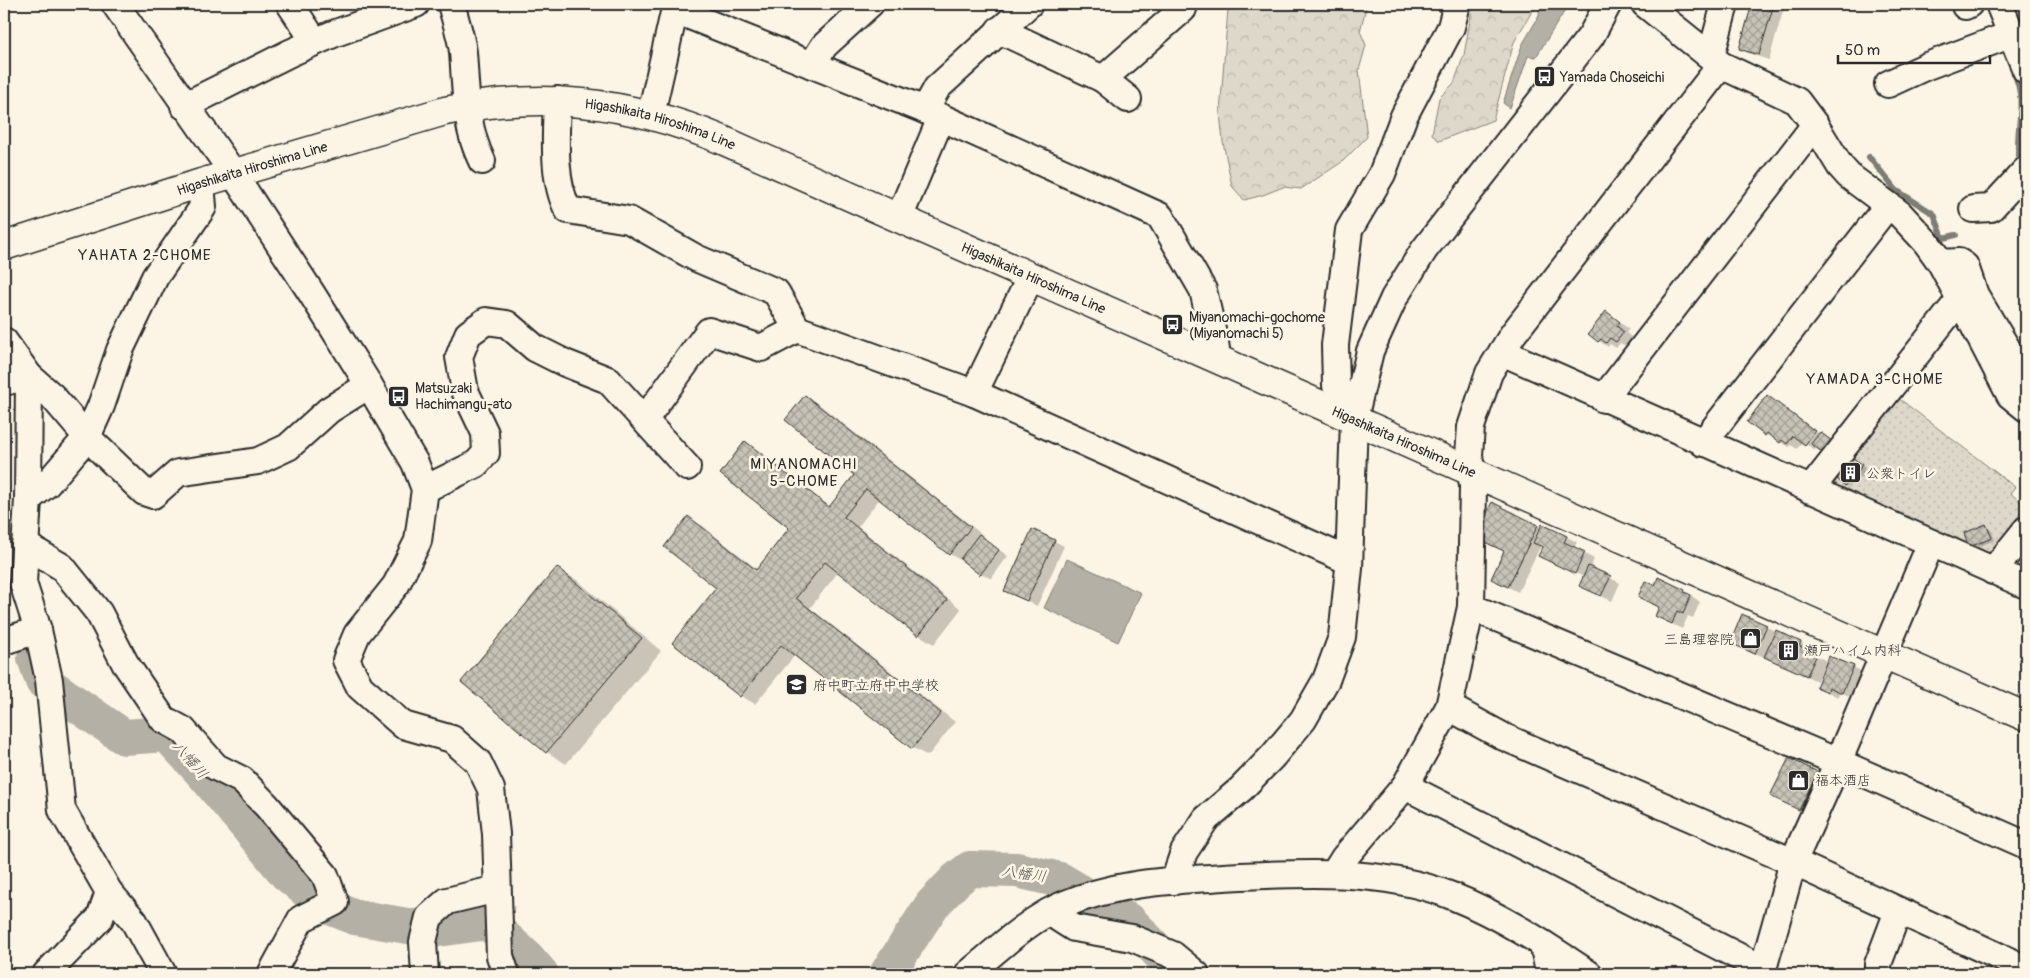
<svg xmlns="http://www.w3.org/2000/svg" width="2030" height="978" font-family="Pangolin,'Klee One',sans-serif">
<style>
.forest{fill:url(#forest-crowns);stroke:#84827a}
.park{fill:url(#park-dots);stroke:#84827a}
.water{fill:#b4b0a5;stroke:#7d7b74}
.shadow{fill:#0003}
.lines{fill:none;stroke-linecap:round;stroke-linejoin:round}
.stream{stroke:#7d7b74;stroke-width:6}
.river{stroke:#b4b0a5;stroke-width:36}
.building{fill:url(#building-cross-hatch);stroke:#2b2b2b}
.minor-casing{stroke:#2b2b2b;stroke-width:30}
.major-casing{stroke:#2b2b2b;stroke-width:31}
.minor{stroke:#fcf5e5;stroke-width:26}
.major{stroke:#fcf5e5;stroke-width:28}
.labels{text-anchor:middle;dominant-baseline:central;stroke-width:5;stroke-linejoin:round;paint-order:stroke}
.poi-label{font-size:14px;fill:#2b2b2b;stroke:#fcf5e5;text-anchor:start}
.street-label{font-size:14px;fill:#2b2b2b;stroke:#fcf5e5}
.neighbourhood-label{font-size:15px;letter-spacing:1px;fill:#2b2b2b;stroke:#fcf5e5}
.water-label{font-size:15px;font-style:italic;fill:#545350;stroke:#fcf5e5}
</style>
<defs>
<pattern id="forest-crowns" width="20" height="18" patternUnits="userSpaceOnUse" patternTransform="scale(1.25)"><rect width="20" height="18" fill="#ded8ca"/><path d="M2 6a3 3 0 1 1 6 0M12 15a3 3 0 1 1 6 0" fill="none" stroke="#bfbaae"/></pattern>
<pattern id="park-dots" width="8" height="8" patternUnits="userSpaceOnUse" patternTransform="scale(1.25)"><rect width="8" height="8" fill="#ded8ca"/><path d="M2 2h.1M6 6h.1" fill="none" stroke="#bfbaae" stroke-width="1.8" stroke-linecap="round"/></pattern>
<pattern id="building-cross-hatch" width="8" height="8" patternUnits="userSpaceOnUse" patternTransform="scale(1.25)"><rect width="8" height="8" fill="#c8c3b7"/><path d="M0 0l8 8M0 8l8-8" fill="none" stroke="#a39f95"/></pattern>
</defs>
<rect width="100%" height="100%" fill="#fcf5e5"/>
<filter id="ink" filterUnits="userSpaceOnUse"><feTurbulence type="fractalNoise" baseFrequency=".02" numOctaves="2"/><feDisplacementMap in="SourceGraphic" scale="10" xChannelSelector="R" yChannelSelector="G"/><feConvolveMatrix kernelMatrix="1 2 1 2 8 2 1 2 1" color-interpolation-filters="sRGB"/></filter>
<g filter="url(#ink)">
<g class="forest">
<path d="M1232 4H1367L1360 31 1366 45 1359 70 1367 137 1342 162 1301 189 1283 187 1263 195 1244 200 1232 186 1223 142 1220 113 1228 9Z"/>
<path d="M1473 4H1532L1531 13 1514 42 1493 120 1439 141 1432 134 1439 98 1454 83 1464 55Z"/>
</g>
<path class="park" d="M1897 397 2015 487 2010 493 2026 506 1991 553 1984 555 1838 491 1834 476Z"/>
<g class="water">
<path d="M1540 4H1569L1536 57 1528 56 1510 108 1503 103 1522 45 1539 16Z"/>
<path d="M1067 559 1141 593 1118 642 1044 608Z"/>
</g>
<g class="shadow">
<path d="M1753 4H1785L1769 60 1750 54 1740 49Z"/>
<path d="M1606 313 1629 329 1626 333 1633 338 1626 346 1620 343 1616 348 1610 344 1608 347 1599 341Z"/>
<path d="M1767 396 1820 434 1841 447H1817L1815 450 1802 442 1797 449 1791 445 1790 447 1766 435 1749 422Z"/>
<path d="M806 397 820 405 985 537 984 539 1008 556 991 579 950 554 880 498 858 527 961 609 934 644 919 635 839 571 810 608 955 722 928 756 913 748 795 655 755 704 741 696 717 588 688 518 703 526 758 570 790 528 746 443 760 452 830 507 856 475Z"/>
<path d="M1857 462 1865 468 1861 478 1858 476 1850 487 1838 479Z"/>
<path d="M1493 503 1542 528 1543 525 1577 542 1574 548 1594 559 1590 568 1620 583 1612 601 1590 591 1584 577 1550 561 1544 547 1541 545 1518 592 1502 584 1506 551Z"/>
<path d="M1986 526 1990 528 1995 540 1975 548 1970 546Z"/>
<path d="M1054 541 1064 546 1037 606 1006 591Z"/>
<path d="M557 569 577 580 661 651 566 764 547 752 462 682Z"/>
<path d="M1659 579 1685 591 1700 602 1693 618 1688 616 1682 629 1656 616 1660 607 1655 586Z"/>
<path d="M1743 616 1801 643 1810 648 1809 651 1828 662 1853 667 1863 672 1852 697 1839 692 1838 697 1818 687 1826 667 1824 666 1817 681 1731 642Z"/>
<path d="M1790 760 1832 782 1815 818 1772 796Z"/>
</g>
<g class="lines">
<g class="stream">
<path d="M2014 73C2026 99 2018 120 2018 147 2018 153 2020 160 2022 166"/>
<path d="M1869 157 1896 190 1934 214 1943 238 1956 235"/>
</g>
<g class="river">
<path d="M35 658 43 681 124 737 167 734 203 773 287 874 323 904 355 917 431 930 488 922 528 959 541 974"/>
<path d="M887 974 932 905 956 880 970 869 1017 870 1060 880 1130 922 1167 961"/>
</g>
</g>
<g class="building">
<path d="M1752 4H1774L1759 55 1739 49Z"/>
<path d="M1606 311 1620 322 1617 326 1624 332 1616 342 1610 338 1606 343 1601 339 1598 342 1588 334Z"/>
<path d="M805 395 971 527 949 555 866 489 844 517 947 600 918 636 825 562 796 598 941 713 912 749 781 645 740 697 672 643 716 588 664 547 688 516 756 570 789 528 720 474 745 441 829 507 854 475 785 420Z"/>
<path d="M1767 395 1815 431 1805 445 1793 436 1787 444 1782 440 1780 443 1767 433 1765 436 1747 422Z"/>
<path d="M1820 432 1832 441 1823 453 1811 444Z"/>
<path d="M1853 458 1862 464 1856 476 1853 475 1845 486 1837 479Z"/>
<path d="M1492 502 1538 525 1508 587 1491 579 1504 551 1480 540V527Z"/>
<path d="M1542 524 1567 536 1564 542 1585 552 1575 574 1538 556 1543 547 1533 543Z"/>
<path d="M1986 524 1992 538 1969 547 1964 533Z"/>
<path d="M1032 529 1055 540 1027 601 1004 591Z"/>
<path d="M979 534 999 550 980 575 960 559Z"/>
<path d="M1588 566 1611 576 1601 596 1579 586Z"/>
<path d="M557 567 642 638 546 753 461 682Z"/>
<path d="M1658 577 1685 590 1684 592 1691 595 1683 614 1677 611 1672 624 1655 616 1659 607 1638 597 1645 581 1655 585Z"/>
<path d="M1742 614 1767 625 1755 654 1730 643Z"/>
<path d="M1776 630 1801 642 1799 646 1817 654 1807 676 1764 657Z"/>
<path d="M1829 656 1854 666 1842 693 1829 687 1828 692 1816 687Z"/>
<path d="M1789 758 1818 772 1799 810 1770 796Z"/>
</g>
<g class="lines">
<defs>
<g id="minor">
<path d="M115 4 233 173 312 294 369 385 415 463 425 489 418 541 396 585 357 634 346 660 360 687 403 725 452 739 478 762 491 789 496 834 500 956 506 974"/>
<path d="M290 4 315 42"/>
<path d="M451 4C455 19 461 36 463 52 466 90 465 127 482 161"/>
<path d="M1645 4 1721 65 1797 101 1815 125 1840 166 1849 176 1900 214 1926 242 1941 263 1960 299 2010 395 2026 408"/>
<path d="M1999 4 2026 70"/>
<path d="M1965 6 1969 4"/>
<path d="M675 10 925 110 1160 216 1203 290 1215 342 1217 357"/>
<path d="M999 30 1103 79 1128 99"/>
<path d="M1711 56 1725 4"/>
<path d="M812 65 824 46 870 4"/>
<path d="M1103 79 1183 9 1184 4"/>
<path d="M1888 84 1927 66 2012 34"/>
<path d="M557 100C556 134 552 180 568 210L629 220 696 258 776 292 797 329 974 393 1349 561"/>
<path d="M184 106 290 53 333 34 416 4"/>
<path d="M925 110 937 88 1029 4"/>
<path d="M651 114 676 4"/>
<path d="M1973 209 1991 208 2026 170"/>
<path d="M899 218 941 118"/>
<path d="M1941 263 1959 262 1965 266 1975 295 2026 380"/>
<path d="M4 341 29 376 28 499 23 583 38 630 49 680 62 810 109 892 100 918 46 974"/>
<path d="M1502 352 2026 585"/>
<path d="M4 382 29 376 52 396 87 437 144 492 153 495 178 473 258 461 288 447 329 410 369 385"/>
<path d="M974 393 1031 276"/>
<path d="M1603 399 1815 125"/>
<path d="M645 419 709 331 761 348 797 329"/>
<path d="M1354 419 1336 386 1335 345 1349 230 1382 174 1404 116 1451 27 1457 4"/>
<path d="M1703 443 1888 205"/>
<path d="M425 489 476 464 486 453 485 433 465 391 459 357 468 334 486 321 507 324 535 348 565 363 608 380 687 467"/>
<path d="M1810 490 1960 299"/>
<path d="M28 499 47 484 87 437 101 406 120 350 155 277 203 207 201 183"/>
<path d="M25 545 62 567 99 613 125 663 163 719 183 730 216 767 242 780 267 806 325 875 335 902 301 919 271 974"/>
<path d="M1993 571 2026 530"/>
<path d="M1471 607 1838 762 2026 845"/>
<path d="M4 641 38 630"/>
<path d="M1449 707 1504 737 1793 862 2024 968 2026 974"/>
<path d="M1405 786 1763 969"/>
<path d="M1334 874 1344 858 1405 786 1449 707 1471 607 1473 486 1469 455 1471 427 1489 373 1513 334 1721 65"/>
<path d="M1174 881 1184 852 1206 819 1241 789 1273 756 1303 720 1326 680 1342 637 1349 568 1354 419 1370 351 1394 298 1424 250 1591 36 1608 4"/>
<path d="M109 892 134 921 163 974"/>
<path d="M1049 912 1074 928 1132 938 1173 955 1196 974"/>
<path d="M1543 944 1549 971 1551 974"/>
<path d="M425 974 423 942 429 917 447 901 497 889"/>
<path d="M968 974C998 949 1029 919 1065 904 1118 882 1169 881 1224 877 1298 873 1382 868 1452 896 1500 915 1546 945 1589 974"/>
<path d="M1763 974V969L1793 862 1838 762 1931 543"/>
<path d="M1878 974V964L1898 911"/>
</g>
<g id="major">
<path id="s1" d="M4 246 201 183 445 111C543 91 628 101 720 139L2026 717"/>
</g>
</defs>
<use href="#minor" class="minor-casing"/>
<use href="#major" class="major-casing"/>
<use href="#minor" class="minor"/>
<use href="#major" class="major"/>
</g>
</g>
<defs>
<symbol id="bus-square" viewBox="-11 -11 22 22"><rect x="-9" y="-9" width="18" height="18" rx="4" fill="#2b2b2b" stroke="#fcf5e5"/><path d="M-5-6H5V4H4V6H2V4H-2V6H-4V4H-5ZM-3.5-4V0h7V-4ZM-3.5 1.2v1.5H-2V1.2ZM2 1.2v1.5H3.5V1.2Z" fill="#fff"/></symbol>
<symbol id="building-square" viewBox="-11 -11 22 22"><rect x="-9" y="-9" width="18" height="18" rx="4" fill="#2b2b2b" stroke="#fcf5e5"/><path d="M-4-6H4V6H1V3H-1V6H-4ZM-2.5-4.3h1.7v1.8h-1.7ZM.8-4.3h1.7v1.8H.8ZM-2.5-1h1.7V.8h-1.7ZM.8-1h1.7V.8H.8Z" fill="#fff"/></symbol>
<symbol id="shop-square" viewBox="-11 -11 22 22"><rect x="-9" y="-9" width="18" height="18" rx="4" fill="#2b2b2b" stroke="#fcf5e5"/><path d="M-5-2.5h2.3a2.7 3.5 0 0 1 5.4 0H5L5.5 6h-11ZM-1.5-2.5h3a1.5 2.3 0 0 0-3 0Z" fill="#fff"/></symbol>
<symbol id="school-square" viewBox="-11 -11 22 22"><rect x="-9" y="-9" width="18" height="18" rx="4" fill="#2b2b2b" stroke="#fcf5e5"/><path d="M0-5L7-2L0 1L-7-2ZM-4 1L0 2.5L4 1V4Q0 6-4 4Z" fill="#fff"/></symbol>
</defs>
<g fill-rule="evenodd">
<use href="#bus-square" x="1532" y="64" width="25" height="25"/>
<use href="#bus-square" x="1160" y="312" width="25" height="25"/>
<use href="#bus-square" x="386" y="384" width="25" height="25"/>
<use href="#building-square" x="1838" y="460" width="25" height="25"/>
<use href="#shop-square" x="1738" y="626" width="25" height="25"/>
<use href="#building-square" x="1776" y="638" width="25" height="25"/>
<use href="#school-square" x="784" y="672" width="25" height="25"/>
<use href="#shop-square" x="1786" y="768" width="25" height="25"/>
</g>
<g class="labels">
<g class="poi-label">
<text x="1560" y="77">Yamada Choseichi</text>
<text x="1189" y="317">Miyanomachi-gochome<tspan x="1189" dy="16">(Miyanomachi 5)</tspan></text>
<text x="415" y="388">Matsuzaki<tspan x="415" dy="16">Hachimangu-ato</tspan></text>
<text x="1866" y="473">公衆トイレ</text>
<text x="1734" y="639" text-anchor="end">三島理容院</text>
<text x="1804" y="650">瀬戸ハイム内科</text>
<text x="813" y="685">府中町立府中中学校</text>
<text x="1815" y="780">福本酒店</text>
</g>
<g class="street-label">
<text stroke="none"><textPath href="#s1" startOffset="680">Higashikaita Hiroshima Line</textPath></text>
<text stroke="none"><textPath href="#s1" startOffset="260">Higashikaita Hiroshima Line</textPath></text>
<text stroke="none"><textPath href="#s1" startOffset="1085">Higashikaita Hiroshima Line</textPath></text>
<text stroke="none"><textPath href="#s1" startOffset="1490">Higashikaita Hiroshima Line</textPath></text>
</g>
<g class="neighbourhood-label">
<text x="145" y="255">YAHATA 2-CHOME</text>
<text x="1875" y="379">YAMADA 3-CHOME</text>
<text x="804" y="464">MIYANOMACHI<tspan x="804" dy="17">5-CHOME</tspan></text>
</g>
<g class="water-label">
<text transform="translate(190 760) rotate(49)">八幡川</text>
<text transform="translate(1024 874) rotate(8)">八幡川</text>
</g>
</g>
<rect width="2030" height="978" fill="none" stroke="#fcf5e5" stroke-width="20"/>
<rect x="10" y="10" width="2010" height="958" fill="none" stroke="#2b2b2b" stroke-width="2" filter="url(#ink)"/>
<path d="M1838 55v8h152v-8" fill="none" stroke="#2b2b2b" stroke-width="2.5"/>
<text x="1845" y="55" font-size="15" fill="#2b2b2b" stroke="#fcf5e5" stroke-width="4" paint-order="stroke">50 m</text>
</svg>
